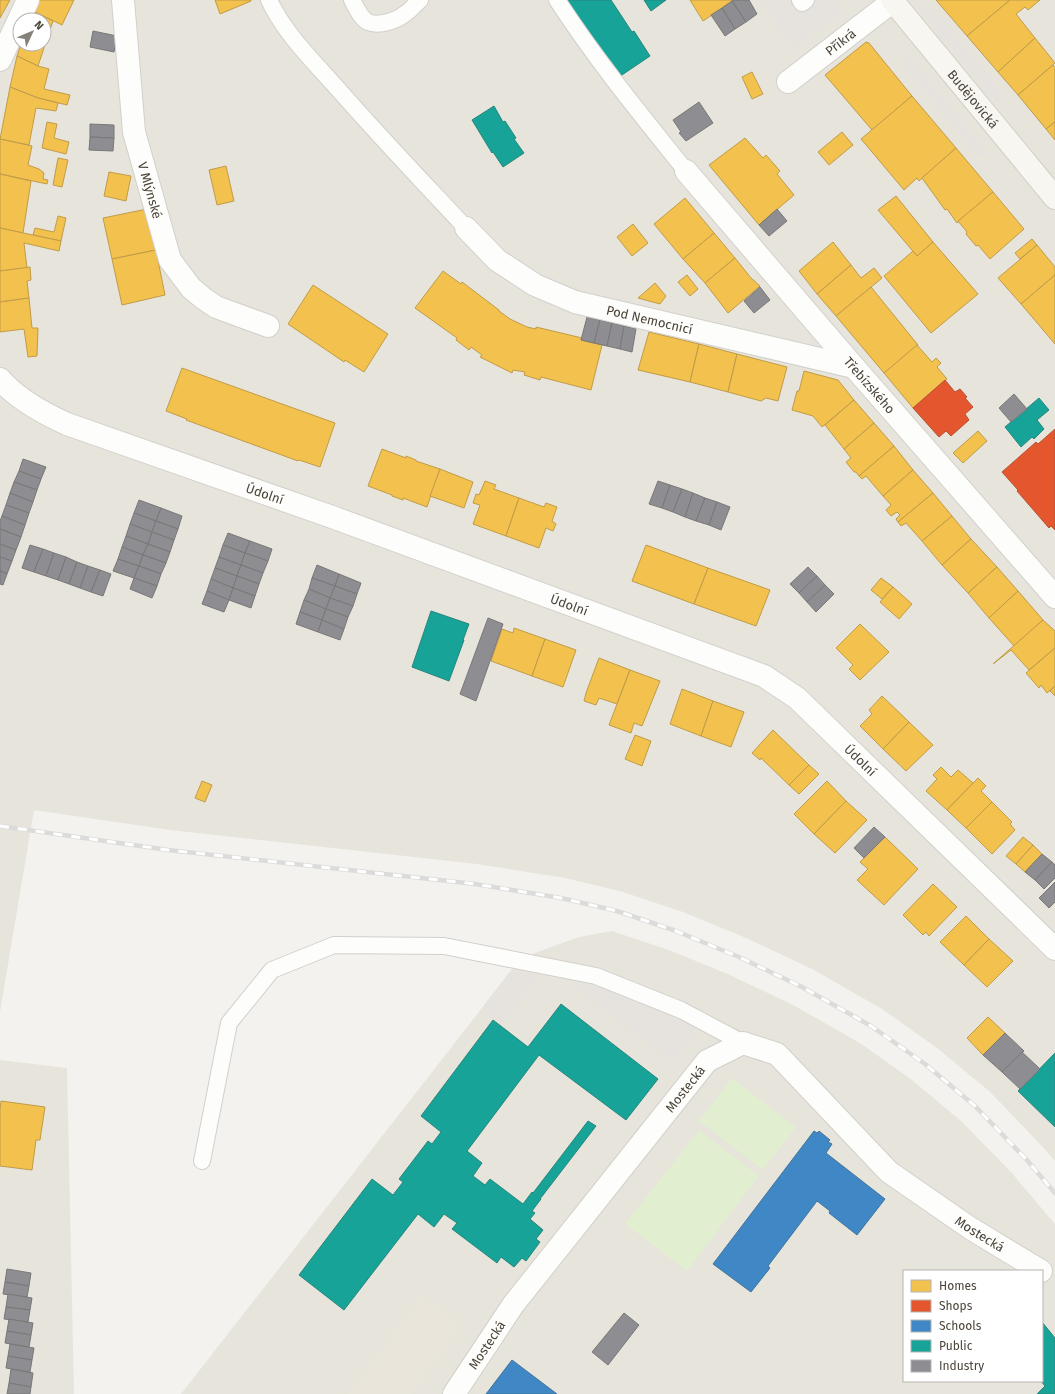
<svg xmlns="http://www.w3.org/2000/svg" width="1055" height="1394" font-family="'Fira Sans',sans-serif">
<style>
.residential{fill:#e7e4dc;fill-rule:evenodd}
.education{fill:#eae5da}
.green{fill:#e1eecf}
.parking{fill:#e6e3df}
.homes{fill:#f2c14e;stroke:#c09c48}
.shops{fill:#e4572e;stroke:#b65131}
.schools{fill:#3f88c5;stroke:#43749b}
.public{fill:#17a398;stroke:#27867c}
.industry{fill:#8d8d92;stroke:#797777}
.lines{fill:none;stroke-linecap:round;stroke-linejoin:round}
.service-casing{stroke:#d2d0cb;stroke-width:18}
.minor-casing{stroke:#d2d0cb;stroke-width:24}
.secondary-casing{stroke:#d3cfc5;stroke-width:24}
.service{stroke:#fdfdfc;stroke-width:16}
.minor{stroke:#fdfdfc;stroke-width:22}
.secondary{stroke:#f7f6f1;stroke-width:22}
.rail-casing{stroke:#dbdbda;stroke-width:4.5}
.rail{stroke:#fff;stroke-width:3;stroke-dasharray:9;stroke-linecap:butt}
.labels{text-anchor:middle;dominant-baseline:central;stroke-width:4;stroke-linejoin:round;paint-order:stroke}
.street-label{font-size:13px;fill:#4b4439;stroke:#fff}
</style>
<rect width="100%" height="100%" fill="#f4f2ee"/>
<g class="residential">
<path d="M0 0H1055V1161L1041 1145 989 1091 937 1048 882 1009 812 969 746 938 683 912 623 892 565 878 477 864 170 830 34 810 0 1012ZM20 20H44V44H20Z"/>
<path d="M612 931 669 950 730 975 793 1005 860 1043 912 1080 961 1121 1011 1172 1055 1224V1394H181L521 958 579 937ZM904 1271H1042V1381H904Z"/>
<path d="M0 1060 67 1068 74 1394H0Z"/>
</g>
<path class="education" d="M422 1296 462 1325 411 1394H349Z"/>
<g class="green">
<path d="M732 1078 796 1127 763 1170 699 1121Z"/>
<path d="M699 1130 759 1176 687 1271 625 1224Z"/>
</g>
<g class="parking">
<path d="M759 0H837L843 12 792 48Z"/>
<path d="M931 7 1001 91 998 104 919 8Z"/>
<path d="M904 52 990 156H979L902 63Z"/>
<path d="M511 970 540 975 501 1026 482 1008Z"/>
<path d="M580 982 596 983 689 1022 695 1034 674 1062 574 987Z"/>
</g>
<g class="homes">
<path d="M0 0H10L0 18Z"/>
<path d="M38 0H74L62 25 33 11Z"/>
<path d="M215 0H251V1L220 14Z"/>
<path d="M690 0H734L703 21Z"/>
<path d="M936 0H1010L967 36Z"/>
<path d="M1010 0H1040L1028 10 1025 7 1016 14 1035 38 998 72 967 36Z"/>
<path d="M33 11 53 21 38 66 17 56 21 44H44V20H29Z"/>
<path d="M1035 38 1055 63 1018 95 998 72Z"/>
<path d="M866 42 869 43 912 96 872 130 825 75Z"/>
<path d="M17 56 38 66 49 69 44 89 70 95 67 105 38 98 10 87Z"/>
<path d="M1053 65 1055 67V122L1046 129 1018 95Z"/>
<path d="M752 72 763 94 752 99 742 77Z"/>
<path d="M10 87 38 98 58 103 56 111 36 108 29 145 0 139Z"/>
<path d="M912 96 956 148 919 181 917 178 904 190 861 139Z"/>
<path d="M47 122 57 124 54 138 69 142 66 154 42 148Z"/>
<path d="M1055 122V140L1046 129Z"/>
<path d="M842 132 853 145 829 165 818 152Z"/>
<path d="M745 138 763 158 766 155 780 171 777 174 794 195 759 225 709 165Z"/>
<path d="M0 139 32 146 28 165 39 169 44 173 43 179 48 180 47 184 0 174Z"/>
<path d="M956 148 993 192 957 223 947 209 945 210 922 178Z"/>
<path d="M58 158 68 160 62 187 53 185Z"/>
<path d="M226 166 234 201 217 205 209 170Z"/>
<path d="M109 172 131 176 126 201 104 196Z"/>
<path d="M0 174 31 181 23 233 0 228Z"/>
<path d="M993 192 1024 229 990 259 978 245 976 246 966 234 967 232 958 221Z"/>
<path d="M896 196 933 242 917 256 878 210Z"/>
<path d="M685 198 714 233 683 259 654 224Z"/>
<path d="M147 209 156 250 112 259 103 218Z"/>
<path d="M58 216 66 218 61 241 33 235 35 228 54 232Z"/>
<path d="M633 224 648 243 632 256 617 237Z"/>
<path d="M0 228 61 241 59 251 24 243 27 268 0 271Z"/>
<path d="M714 233 735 258 705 283 683 259Z"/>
<path d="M1032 239 1037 245 1020 259 1015 253Z"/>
<path d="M833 242 851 265 817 294 799 271Z"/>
<path d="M933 242 978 294 931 333 884 276 913 251 917 256Z"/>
<path d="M1037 245 1055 267V275L1021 304 998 278Z"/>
<path d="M156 250 165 295 122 305 112 259Z"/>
<path d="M735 258 751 278 760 286 728 313 705 283Z"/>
<path d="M851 265 861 278 874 268 882 278 836 316 817 294Z"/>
<path d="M30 267 31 280 27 281 29 298 0 302V271Z"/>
<path d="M443 271 461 284 462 282 499 310V311L510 319 527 327 536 329V327L582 338 581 340 602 345 591 390 541 377 540 380 524 375 525 372 513 370 512 373 480 357 482 355 471 347 469 350 456 340 457 338 415 308Z"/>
<path d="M687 275 698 289 690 296 678 282Z"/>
<path d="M1055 275V344L1021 304Z"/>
<path d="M655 283 666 296 660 304 638 298Z"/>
<path d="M313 285 388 334 364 372 345 360 344 362 288 324Z"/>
<path d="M871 287 918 345 884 373 836 316Z"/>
<path d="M29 298 32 328H38L37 356 28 357 24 329 0 332V302Z"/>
<path d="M649 332 699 344 690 382 638 370Z"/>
<path d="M699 344 737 354 728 392 690 382Z"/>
<path d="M917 345 932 362 936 358 941 363 937 367 947 379 913 408 884 373Z"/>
<path d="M737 354 787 367 778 401 766 398 761 401 728 392Z"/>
<path d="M182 368 335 423 320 467 299 460 298 461 186 420 187 419 166 411Z"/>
<path d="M804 371 838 380 854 400 822 427 813 416 792 410 797 391H799Z"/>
<path d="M854 400 874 423 844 449 825 425Z"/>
<path d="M874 423 894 446 859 476 856 472H854L846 462 851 458 844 449Z"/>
<path d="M978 431 987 441 963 463 953 453Z"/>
<path d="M894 446 913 470 883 496 866 476 862 479 859 476Z"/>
<path d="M382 449 406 458V456L416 460V461L440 469 427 507 403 498V500L392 496V495L368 486Z"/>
<path d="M440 469 473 482 464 508 430 496Z"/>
<path d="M913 470 933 493 898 522 896 519 900 515 897 512 891 516 886 510 891 505 883 496Z"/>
<path d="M485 481 496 485 494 489 519 498 506 536 473 524 480 505 473 503 476 494 479 495Z"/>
<path d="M933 493 952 516 922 541 906 523 901 526 898 522Z"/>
<path d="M519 498 544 507 546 503 557 507 552 521 556 524 553 531 546 528 539 548 506 536Z"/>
<path d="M952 516 971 539 942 565 922 541Z"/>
<path d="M971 539 997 567 968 593 942 565Z"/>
<path d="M646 545 708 568 694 604 632 581Z"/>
<path d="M997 567 1018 591 989 618 968 593Z"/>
<path d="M708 568 770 590 756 626 694 604Z"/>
<path d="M881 578 893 587 882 599 871 590Z"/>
<path d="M893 587 912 604 899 619 880 602Z"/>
<path d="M1018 591 1043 620 1014 646 989 618Z"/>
<path d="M1043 620 1055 631V648L1029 670 1011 650 993 664Z"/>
<path d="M860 624 889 652 860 680 849 669 853 665 836 648Z"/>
<path d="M514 628 545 639 532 676 491 661 502 629 513 633Z"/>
<path d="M545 639 576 650 563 687 532 676Z"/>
<path d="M1055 648V686L1047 693 1041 685 1039 688 1026 673Z"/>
<path d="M599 658 630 670 617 704 599 698 596 705 584 701 586 693Z"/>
<path d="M630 670 660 681 642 726 634 723 631 733 609 725Z"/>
<path d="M1055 686V696L1050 691Z"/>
<path d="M682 689 713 701 701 736 670 724Z"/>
<path d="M882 696 909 722 883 749 860 726 872 714 869 710Z"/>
<path d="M713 701 744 712 731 747 701 736Z"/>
<path d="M909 722 933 745 906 771 883 749Z"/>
<path d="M773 730 809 765 789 785 761 758 760 760 752 753Z"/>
<path d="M635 735 651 741 642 766 625 759Z"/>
<path d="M809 765 819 774 799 794 789 785Z"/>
<path d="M941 767 951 777 958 770 973 783 947 810 926 791 937 779 933 775Z"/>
<path d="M978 778 986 786 981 791 992 802 966 828 947 810Z"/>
<path d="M202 781 212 785 205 802 195 798Z"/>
<path d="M827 781 846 801 814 834 794 814Z"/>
<path d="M846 801 867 820 835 853 814 834Z"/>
<path d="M992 802 1012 822 1010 824 1015 830 992 854 966 828Z"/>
<path d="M885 837 918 869 884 905 857 880 868 869 860 862Z"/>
<path d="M1023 837 1033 845 1016 864 1006 856Z"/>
<path d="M1033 845 1042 854 1025 872 1016 864Z"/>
<path d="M933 884 957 907 929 936 926 932 923 935 903 915Z"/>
<path d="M966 916 989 939 964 965 940 942Z"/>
<path d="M989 939 1013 961 987 987 964 965Z"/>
<path d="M988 1017 1005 1033 983 1055 967 1038Z"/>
<path d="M1 1101 45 1107 40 1140H36L32 1170 0 1166V1110Z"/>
</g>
<g class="shops">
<path d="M945 380 955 392 960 389 967 397 965 398 973 407 965 414 969 420 951 436 946 431 939 437 913 408Z"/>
<path d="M1055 429V530L1051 526 1049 528 1017 491 1018 490 1002 472 1036 442 1038 444Z"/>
</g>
<g class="schools">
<path d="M814 1131 817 1133 819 1131 830 1140 828 1142 832 1144 826 1153 885 1199 857 1235 829 1213 830 1211 817 1201 768 1266 770 1268 751 1292 713 1264Z"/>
<path d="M512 1360 557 1394H486Z"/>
</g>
<g class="public">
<path d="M567 0H611L632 32 634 31 650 56 616 79Z"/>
<path d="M644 0H666L651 11Z"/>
<path d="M494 106 503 122 505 121 516 138 514 139 524 153 503 167 493 152 492 153 472 120Z"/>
<path d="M1039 398 1049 410 1037 420 1044 429 1034 439 1032 437 1021 447 1005 427Z"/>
<path d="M431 611 469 624 463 640H464L449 681 412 667Z"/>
<path d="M561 1004 658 1079 626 1120 539 1055 467 1151 482 1163 473 1176 485 1185 490 1179 523 1204 532 1192 533 1193 588 1121 596 1126 540 1199H541L532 1211 535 1213 530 1219 543 1230 536 1239 540 1242 526 1261 522 1258 514 1267 501 1257 497 1263 452 1229 457 1223 444 1214 434 1227 418 1214 344 1310 299 1275 372 1179 393 1195 403 1182 399 1179 428 1141 432 1144 441 1132 421 1116 493 1020 528 1047Z"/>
<path d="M1055 1053V1127L1018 1091Z"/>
<path d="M1042 1322 1055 1338V1394H1037L1045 1386 1041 1381H1042Z"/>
</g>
<g class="industry">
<path d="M734 0H749L757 14 746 22 732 1Z"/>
<path d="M732 1 746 22 735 29 722 8Z"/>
<path d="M722 8 735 29 725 36 711 15Z"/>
<path d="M93 31 117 36 114 52 90 47Z"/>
<path d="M699 102 713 123 686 141 679 133 681 132 673 120Z"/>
<path d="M90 124 114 125V138L90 137Z"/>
<path d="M90 137 114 138 113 151 89 150Z"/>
<path d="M777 209 787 221 769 236 759 225Z"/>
<path d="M760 287 770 300 754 313 744 301Z"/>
<path d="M587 317 600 320 594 343 581 340Z"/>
<path d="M600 320 612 323 607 346 594 343Z"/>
<path d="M612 323 624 326 620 349 607 346Z"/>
<path d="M624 326 636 329 632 352 620 349Z"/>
<path d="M1014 394 1027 409 1011 422 999 408Z"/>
<path d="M23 459 46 467 41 479 19 471Z"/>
<path d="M19 471 41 479 37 490 14 482Z"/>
<path d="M658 481 670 485 662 508 649 504Z"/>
<path d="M14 482 37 490 33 502 10 493Z"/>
<path d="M670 485 682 489 673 512 662 508Z"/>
<path d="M682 489 693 493 685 517 673 512Z"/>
<path d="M10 493 33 502 29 513 6 505Z"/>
<path d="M693 493 705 498 696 521 685 517Z"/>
<path d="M705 498 717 502 709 525 696 521Z"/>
<path d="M139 500 161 508 156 521 134 513Z"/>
<path d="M717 502 730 507 721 530 709 525Z"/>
<path d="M6 505 29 513 25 525 2 516Z"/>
<path d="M161 508 182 516 178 529 156 521Z"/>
<path d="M134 513 156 521 152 532 130 524Z"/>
<path d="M2 516 25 525 21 537 0 529V521Z"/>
<path d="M156 521 178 529 174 540 152 532Z"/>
<path d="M130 524 152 532 148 544 126 536Z"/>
<path d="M0 529 21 537 16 550 0 544Z"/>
<path d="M152 532 174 540 170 552 148 544Z"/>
<path d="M228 533 250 541 245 553 223 545Z"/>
<path d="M126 536 148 544 143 555 122 547Z"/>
<path d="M250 541 272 549 268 561 245 553Z"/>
<path d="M0 544 16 550 12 561 0 557Z"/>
<path d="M148 544 170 552 166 563 143 555Z"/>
<path d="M30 545 43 549 34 572 22 568Z"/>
<path d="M223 545 245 553 241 565 219 557Z"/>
<path d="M122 547 143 555 139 566 118 559Z"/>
<path d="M43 549 54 553 46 576 34 572Z"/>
<path d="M54 553 66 557 58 580 46 576Z"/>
<path d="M245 553 268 561 263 573 241 565Z"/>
<path d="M143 555 166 563 161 574 139 566Z"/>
<path d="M0 557 12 561 7 574 0 571Z"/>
<path d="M66 557 77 562 69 584 58 580Z"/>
<path d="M219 557 241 565 237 576 215 568Z"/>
<path d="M118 559 139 566 134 578 113 571Z"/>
<path d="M77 562 88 566 80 588 69 584Z"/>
<path d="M241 565 263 573 259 584 237 576Z"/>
<path d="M317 565 339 574 335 586 312 578Z"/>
<path d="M88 566 100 570 91 592 80 588Z"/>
<path d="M139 566 161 574 157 586 134 578Z"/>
<path d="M808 567 817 576 799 593 790 584Z"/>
<path d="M215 568 237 576 233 588 211 579Z"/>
<path d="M100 570 111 574 103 596 91 592Z"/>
<path d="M0 571 7 574 3 585 0 584Z"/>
<path d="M339 574 361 583 357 594 335 586Z"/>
<path d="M237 576 259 584 255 596 233 588Z"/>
<path d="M817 576 825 585 807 602 799 593Z"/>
<path d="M134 578 157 586 152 598 130 589Z"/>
<path d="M312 578 335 586 330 598 309 589Z"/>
<path d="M211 579 233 588 229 600 207 591Z"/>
<path d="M825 585 834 594 816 612 807 602Z"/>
<path d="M335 586 357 594 353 606 330 598Z"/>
<path d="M233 588 255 596 251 608 229 600Z"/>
<path d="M309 589 330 598 326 609 304 600Z"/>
<path d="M207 591 229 600 224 612 202 604Z"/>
<path d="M330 598 353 606 348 617 326 609Z"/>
<path d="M304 600 326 609 322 620 300 612Z"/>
<path d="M326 609 348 617 344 629 322 620Z"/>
<path d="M300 612 322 620 318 632 296 624Z"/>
<path d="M488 618 503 624 476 701 460 694Z"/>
<path d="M322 620 344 629 340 640 318 632Z"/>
<path d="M874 827 885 837 864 858 854 848Z"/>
<path d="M1042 854 1052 862 1035 880 1025 872Z"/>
<path d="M1052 862 1055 865V878L1044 889 1035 880Z"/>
<path d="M1055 882V902L1049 908 1039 898Z"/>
<path d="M1005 1033 1024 1051 1002 1072 983 1055Z"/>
<path d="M1022 1052 1040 1069 1020 1089 1002 1072Z"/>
<path d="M7 1269 31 1273 29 1286 5 1282Z"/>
<path d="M5 1282 29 1286 27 1297 3 1294Z"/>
<path d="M8 1294 32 1298 30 1310 6 1307Z"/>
<path d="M6 1307 30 1310 28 1322 4 1319Z"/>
<path d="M624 1313 639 1325 608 1365 592 1352Z"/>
<path d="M9 1319 33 1323 31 1335 7 1331Z"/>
<path d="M7 1331 31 1335 29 1347 5 1343Z"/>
<path d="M10 1344 34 1348 32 1360 8 1356Z"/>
<path d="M8 1356 32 1360 30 1372 6 1368Z"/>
<path d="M11 1369 33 1373 31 1387 9 1383Z"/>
<path d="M9 1383 31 1387 30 1394H7Z"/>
</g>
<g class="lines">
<defs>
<g id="service">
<path d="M269 0C285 34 313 61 338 89 379 136 423 182 466 228"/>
<path d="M352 0C356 7 361 19 368 22 379 27 398 20 406 13 411 10 415 4 420 0"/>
<path d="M557 0C596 60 641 115 686 171"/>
<path d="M800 0 802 3 806 0"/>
<path d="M202 1161 229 1023 272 970 334 945 444 946 596 976 681 1010 743 1043"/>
</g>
<g id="minor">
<path id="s1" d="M123 0 134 132 170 260 191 288 203 298 216 307 268 326"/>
<path d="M0 60 28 0"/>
<path id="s2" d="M788 82 893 1"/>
<path id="s3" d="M686 171 854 367 1055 597"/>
<path id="s4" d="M466 228 497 260 535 285 575 302 854 367"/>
<path id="s5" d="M0 379C17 399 43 413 67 424L335 518 764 676 797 698 1055 949"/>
<path id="s6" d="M454 1394 513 1305 707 1061 743 1043 777 1054 889 1172 970 1228 1041 1271"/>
</g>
<g id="secondary">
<path id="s7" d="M892 0 1055 198"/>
</g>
</defs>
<use href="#service" class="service-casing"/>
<use href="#minor" class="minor-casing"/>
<use href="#secondary" class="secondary-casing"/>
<use href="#service" class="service"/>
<use href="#minor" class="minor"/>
<use href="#secondary" class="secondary"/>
<defs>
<path id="rail" d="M0 826 168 850 475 884 561 898 617 911 676 931 739 957 802 987 871 1026 925 1064 975 1106 1026 1159 1055 1193"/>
</defs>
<use href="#rail" class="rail-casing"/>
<use href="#rail" class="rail"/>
</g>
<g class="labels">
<g class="street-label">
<text stroke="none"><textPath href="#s2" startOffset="66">Příkrá</textPath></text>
<text stroke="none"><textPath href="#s7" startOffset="128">Budějovická</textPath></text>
<text stroke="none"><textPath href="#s1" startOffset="193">V Mlýnské</textPath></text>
<text stroke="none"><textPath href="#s4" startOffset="210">Pod Nemocnicí</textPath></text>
<text stroke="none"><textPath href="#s3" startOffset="282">Třebízského</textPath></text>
<text stroke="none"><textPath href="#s5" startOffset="291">Údolní</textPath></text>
<text stroke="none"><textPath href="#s5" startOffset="615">Údolní</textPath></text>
<text stroke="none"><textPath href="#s5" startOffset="951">Údolní</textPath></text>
<text stroke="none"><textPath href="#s6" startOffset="383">Mostecká</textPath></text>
<text stroke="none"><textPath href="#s6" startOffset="767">Mostecká</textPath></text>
<text stroke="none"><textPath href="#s6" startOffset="59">Mostecká</textPath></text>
</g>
</g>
<rect x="903" y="1270" width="140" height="112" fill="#ffffff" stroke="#b7b4b0"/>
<rect x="911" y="1280" width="20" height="12" fill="#f2c14e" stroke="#b7b4b0"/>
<text x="939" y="1290" font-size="12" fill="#4b4439">Homes</text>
<rect x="911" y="1300" width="20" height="12" fill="#e4572e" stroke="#b7b4b0"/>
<text x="939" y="1310" font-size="12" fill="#4b4439">Shops</text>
<rect x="911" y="1320" width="20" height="12" fill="#3f88c5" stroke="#b7b4b0"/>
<text x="939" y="1330" font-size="12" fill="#4b4439">Schools</text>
<rect x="911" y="1340" width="20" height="12" fill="#17a398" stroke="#b7b4b0"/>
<text x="939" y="1350" font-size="12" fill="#4b4439">Public</text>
<rect x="911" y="1360" width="20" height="12" fill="#8d8d92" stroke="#b7b4b0"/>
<text x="939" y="1370" font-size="12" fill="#4b4439">Industry</text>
<g transform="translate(32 32) rotate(46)"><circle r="19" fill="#ffffff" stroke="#b7b4b0"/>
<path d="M0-3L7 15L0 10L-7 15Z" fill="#868178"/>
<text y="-6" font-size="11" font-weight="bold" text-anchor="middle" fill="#4b4439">N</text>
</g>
</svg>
